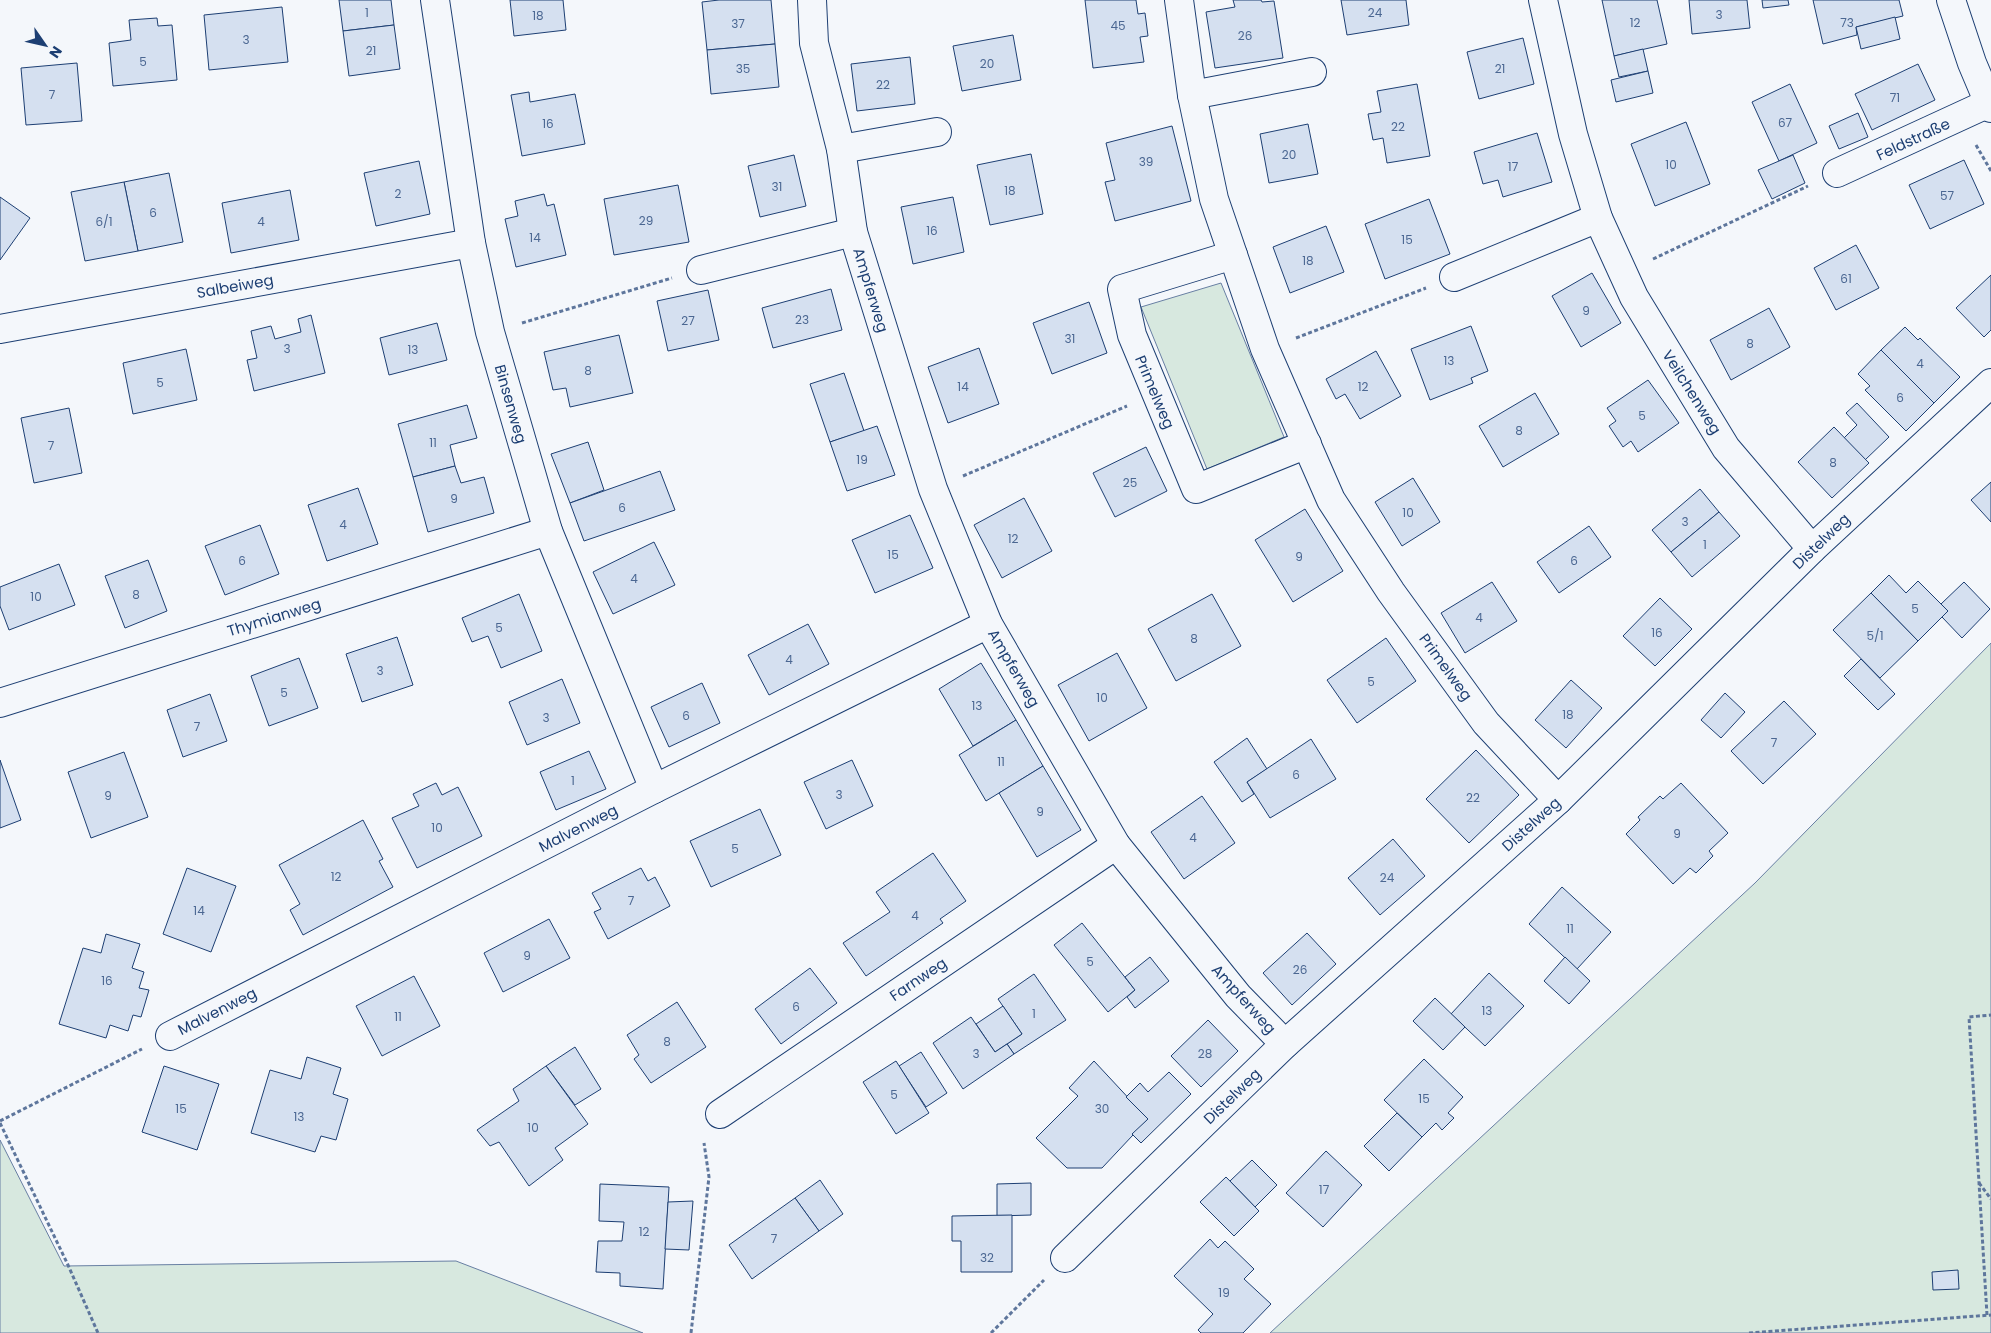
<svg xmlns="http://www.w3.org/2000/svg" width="1991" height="1333" font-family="Poppins,sans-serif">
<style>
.green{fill:#d7e8df;stroke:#687fa3}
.building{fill:#d5e0f0;stroke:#1d3f73}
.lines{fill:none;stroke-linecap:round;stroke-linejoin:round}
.minor-casing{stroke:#1d3f73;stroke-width:30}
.path{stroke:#5e769c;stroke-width:3;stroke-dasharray:4 2.5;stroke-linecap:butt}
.minor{stroke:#f4f7fb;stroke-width:28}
.labels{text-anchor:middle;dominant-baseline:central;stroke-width:4;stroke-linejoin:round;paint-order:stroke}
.number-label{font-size:12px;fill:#4b6792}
.street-label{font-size:15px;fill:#1d3f73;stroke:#f4f7fb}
</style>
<rect width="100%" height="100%" fill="#f4f7fb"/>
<g class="green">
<path d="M1221 283 1284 437 1207 469 1141 307Z"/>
<path d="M1991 643V1333H1270L1755 883Z"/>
<path d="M0 1140 64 1266 456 1261 643 1333H0Z"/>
</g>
<g class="building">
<path d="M339 0H391L394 25 343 31Z"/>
<path d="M510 0H563L566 30 514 36Z"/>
<path d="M719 0H771L775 44 707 50 702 2Z"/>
<path d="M1085 0H1136L1138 14 1145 13 1148 36 1140 37 1144 62 1093 68Z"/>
<path d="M1233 0H1261L1262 2 1274 1 1283 58 1215 68 1206 12 1235 7Z"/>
<path d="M1341 0H1406L1409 25 1347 35Z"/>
<path d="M1602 0H1657L1667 44 1614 56Z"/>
<path d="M1689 0H1747L1750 28 1692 34Z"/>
<path d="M1762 0H1788L1789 5 1763 8Z"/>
<path d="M1813 0H1899L1903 16 1856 27 1857 35 1823 44Z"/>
<path d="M282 7 288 62 209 70 204 15Z"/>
<path d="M1895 17 1900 39 1861 49 1856 27Z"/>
<path d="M157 18 158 26 172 25 177 80 113 86 109 43 131 40 129 20Z"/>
<path d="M394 25 400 69 349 76 343 31Z"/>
<path d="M1013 35 1021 80 962 91 953 46Z"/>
<path d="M1523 38 1534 84 1479 99 1467 52Z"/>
<path d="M775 44 779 87 711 94 707 50Z"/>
<path d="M1643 49 1648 71 1619 77 1614 56Z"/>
<path d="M910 57 915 104 857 111 851 64Z"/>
<path d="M77 63 82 121 26 125 21 68Z"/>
<path d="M1918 64 1935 100 1872 130 1855 94Z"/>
<path d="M1648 71 1653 93 1616 102 1611 80Z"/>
<path d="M1417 84 1430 156 1387 163 1383 138 1373 140 1368 114 1381 112 1377 91Z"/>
<path d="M1790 84 1817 143 1779 161 1752 102Z"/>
<path d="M529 92 530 102 575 94 585 144 522 156 511 95Z"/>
<path d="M1858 113 1868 137 1839 149 1829 126Z"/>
<path d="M1686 122 1710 184 1655 206 1631 144Z"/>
<path d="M1308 124 1318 174 1269 183 1260 134Z"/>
<path d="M1172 126 1191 201 1115 221 1105 182 1115 180 1106 143Z"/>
<path d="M1537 133 1552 182 1503 197 1498 180 1483 184 1474 152Z"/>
<path d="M1031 154 1043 214 990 225 977 165Z"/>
<path d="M794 155 806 206 760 217 748 166Z"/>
<path d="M1793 155 1805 183 1772 199 1758 170Z"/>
<path d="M1964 160 1984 204 1930 229 1909 185Z"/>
<path d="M419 161 430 214 376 226 364 173Z"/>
<path d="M169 173 183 242 138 251 124 182Z"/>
<path d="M124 182 138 251 85 261 71 192Z"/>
<path d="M678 185 689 242 614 255 604 199Z"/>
<path d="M290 190 299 240 231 253 222 203Z"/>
<path d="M544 194 547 206 554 204 566 255 516 267 505 219 518 216 515 201Z"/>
<path d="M0 197 30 218 0 260Z"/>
<path d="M953 197 964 252 913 264 901 207Z"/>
<path d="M1429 199 1450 254 1385 279 1365 224Z"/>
<path d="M1326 226 1344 272 1290 293 1273 247Z"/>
<path d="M1856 245 1879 288 1836 310 1814 268Z"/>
<path d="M1592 273 1621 323 1581 347 1552 296Z"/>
<path d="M1991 275V330L1984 337 1956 308Z"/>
<path d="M831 289 842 330 773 348 762 308Z"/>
<path d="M708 290 719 340 668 351 657 301Z"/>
<path d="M1089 302 1107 353 1052 374 1033 323Z"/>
<path d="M1769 308 1790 347 1731 380 1710 340Z"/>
<path d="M311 315 325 373 254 391 247 360 257 358 251 331 271 326 275 339 301 332 298 319Z"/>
<path d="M437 323 447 360 389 375 380 338Z"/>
<path d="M1471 326 1488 371 1471 378 1473 383 1430 400 1411 349Z"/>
<path d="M1905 327 1918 340 1920 338 1960 377 1934 403 1881 350Z"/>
<path d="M619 335 633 393 570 407 566 388 553 390 544 352Z"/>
<path d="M979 348 999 404 948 423 928 367Z"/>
<path d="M186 349 197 400 133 414 123 363Z"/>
<path d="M1881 350 1934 403 1906 431 1865 390 1870 386 1858 374Z"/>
<path d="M1376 351 1401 396 1360 419 1345 394 1336 399 1326 379Z"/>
<path d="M844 373 864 431 830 442 810 384Z"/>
<path d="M1648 380 1679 423 1638 452 1631 441 1623 447 1609 426 1616 421 1607 408Z"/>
<path d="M1535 393 1559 434 1503 467 1479 426Z"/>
<path d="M1857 403 1889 437 1865 460 1844 438 1857 425 1846 413Z"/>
<path d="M467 405 477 438 450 445 455 466 413 477 398 424Z"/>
<path d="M69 408 82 473 34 483 21 418Z"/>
<path d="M877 426 895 475 847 491 830 442Z"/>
<path d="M1834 427 1869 463 1832 498 1798 462Z"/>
<path d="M588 442 604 490 570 503 551 454Z"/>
<path d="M1146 447 1167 491 1115 517 1093 473Z"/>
<path d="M455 466 461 483 484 477 494 513 428 532 413 477Z"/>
<path d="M660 471 675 510 584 541 570 503Z"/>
<path d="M1413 478 1440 522 1402 546 1375 502Z"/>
<path d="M1991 482V522L1971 500Z"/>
<path d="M358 488 378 544 327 561 308 505Z"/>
<path d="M1700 489 1719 512 1671 552 1652 530Z"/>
<path d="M1024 498 1052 551 1002 578 974 525Z"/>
<path d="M1305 509 1343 571 1293 602 1255 540Z"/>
<path d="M1719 512 1740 536 1692 577 1671 552Z"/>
<path d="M910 515 933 568 875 593 852 540Z"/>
<path d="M260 525 279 574 225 595 205 546Z"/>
<path d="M1589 526 1611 557 1559 593 1537 562Z"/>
<path d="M654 542 675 585 613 614 593 572Z"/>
<path d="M148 560 167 611 125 628 105 576Z"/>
<path d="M59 564 75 605 9 630 0 606V587Z"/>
<path d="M1889 575 1906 593 1918 581 1948 611 1918 641 1871 593Z"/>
<path d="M1492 582 1517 621 1465 653 1441 613Z"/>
<path d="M1964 582 1990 609 1962 638 1942 617 1948 611 1941 604Z"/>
<path d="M1871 593 1918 641 1880 678 1833 630Z"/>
<path d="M519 594 542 651 501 668 488 636 472 642 462 618Z"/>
<path d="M1212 594 1241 646 1176 681 1148 629Z"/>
<path d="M1660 598 1692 629 1655 666 1623 636Z"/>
<path d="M808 624 829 664 769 695 748 655Z"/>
<path d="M397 637 413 685 362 702 346 654Z"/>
<path d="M1386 638 1416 681 1357 723 1327 680Z"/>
<path d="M1117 653 1147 708 1089 741 1058 685Z"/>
<path d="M299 658 318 708 269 726 251 676Z"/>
<path d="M1861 659 1895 694 1878 710 1844 676Z"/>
<path d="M981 663 1016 720 973 746 939 689Z"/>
<path d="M562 679 580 723 527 745 509 702Z"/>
<path d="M1571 680 1602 708 1566 748 1535 720Z"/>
<path d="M702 683 720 723 669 747 651 707Z"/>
<path d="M1725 693 1745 712 1721 738 1701 720Z"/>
<path d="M210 694 227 741 183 757 167 710Z"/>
<path d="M1784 701 1816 734 1763 784 1731 751Z"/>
<path d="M1016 720 1043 766 986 801 959 755Z"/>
<path d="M1247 738 1267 769 1247 782 1254 794 1242 802 1214 762Z"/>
<path d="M1311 739 1336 779 1270 818 1247 782Z"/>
<path d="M1476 750 1519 795 1469 843 1426 799Z"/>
<path d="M589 751 606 789 556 810 540 772Z"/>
<path d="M124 752 148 817 91 838 68 772Z"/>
<path d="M0 760 21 820 0 828Z"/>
<path d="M852 760 873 806 826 829 804 782Z"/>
<path d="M1043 766 1081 830 1037 857 999 793Z"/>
<path d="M436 783 442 795 458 787 482 836 417 868 392 818 419 806 413 794Z"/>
<path d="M1681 783 1728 833 1709 851 1713 856 1696 873 1690 868 1673 884 1626 834 1640 820 1638 817 1660 796 1663 799Z"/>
<path d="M1202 796 1235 843 1184 879 1151 832Z"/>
<path d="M760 809 781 855 711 887 690 841Z"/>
<path d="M363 820 383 859 379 861 393 887 303 935 290 910 300 904 279 865Z"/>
<path d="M1393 839 1425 876 1380 915 1348 878Z"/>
<path d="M933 853 966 901 940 919 943 923 866 976 843 943 890 912 876 892Z"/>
<path d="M187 868 236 886 211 952 163 934Z"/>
<path d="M641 868 648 881 655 877 670 906 608 939 594 912 601 909 592 893Z"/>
<path d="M1562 887 1611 932 1577 969 1529 924Z"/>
<path d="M549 919 570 958 503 992 484 953Z"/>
<path d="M1082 923 1135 990 1108 1012 1054 945Z"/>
<path d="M1307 933 1336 964 1292 1005 1263 973Z"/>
<path d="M106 934 140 944 132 968 144 972 139 988 149 990 141 1017 133 1015 128 1031 110 1025 106 1038 59 1024 83 948 101 953Z"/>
<path d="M1150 957 1169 981 1135 1008 1127 997 1135 990 1125 977Z"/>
<path d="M1565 957 1590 981 1569 1004 1544 981Z"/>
<path d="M810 968 837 1003 781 1044 755 1009Z"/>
<path d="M1489 973 1524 1006 1485 1046 1451 1014Z"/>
<path d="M1034 974 1066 1020 1014 1054 1007 1044 1022 1034 998 999Z"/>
<path d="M414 976 440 1026 382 1056 356 1006Z"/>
<path d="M1435 998 1465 1027 1443 1050 1413 1021Z"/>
<path d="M677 1002 706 1047 651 1083 634 1059 639 1055 627 1035Z"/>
<path d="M1003 1006 1022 1034 995 1052 976 1024Z"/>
<path d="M971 1017 995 1052 1007 1044 1014 1054 963 1089 933 1043Z"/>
<path d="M1208 1020 1238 1051 1201 1087 1171 1056Z"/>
<path d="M575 1047 601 1089 575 1105 546 1066Z"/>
<path d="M921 1052 947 1093 926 1107 899 1066Z"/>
<path d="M307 1057 341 1068 333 1094 348 1099 336 1140 321 1136 315 1152 251 1133 270 1070 301 1079Z"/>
<path d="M1424 1059 1463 1097 1448 1113 1454 1118 1442 1130 1436 1123 1422 1137 1384 1100Z"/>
<path d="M896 1061 929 1113 896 1134 863 1082Z"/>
<path d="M1094 1061 1148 1119 1102 1168H1067L1036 1138 1078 1096 1069 1088Z"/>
<path d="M164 1066 219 1084 197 1150 142 1132Z"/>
<path d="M546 1066 588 1124 555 1148 563 1160 529 1186 499 1142 490 1146 477 1130 519 1101 513 1089Z"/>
<path d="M1169 1072 1191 1094 1141 1143 1132 1134 1148 1119 1126 1097 1140 1083 1148 1092Z"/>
<path d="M1397 1113 1422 1137 1389 1171 1364 1146Z"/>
<path d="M1326 1151 1362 1185 1323 1227 1286 1193Z"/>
<path d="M1252 1160 1277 1185 1255 1207 1230 1181Z"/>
<path d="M1226 1177 1259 1211 1234 1236 1200 1202Z"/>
<path d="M820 1180 843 1214 819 1231 795 1198Z"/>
<path d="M1031 1183V1215L997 1216V1184Z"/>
<path d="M600 1184 669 1187 663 1289 620 1286V1273L596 1272 598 1241H622L624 1222 599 1221Z"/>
<path d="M795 1198 819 1231 752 1279 729 1245Z"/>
<path d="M693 1201 689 1250 665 1249 668 1202Z"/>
<path d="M1012 1215V1272H961V1241H952V1216Z"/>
<path d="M1210 1239 1218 1248 1225 1241 1254 1269 1244 1279 1271 1304 1243 1333H1201L1198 1330 1213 1314 1174 1276Z"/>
<path d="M1958 1270 1959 1289 1933 1290 1932 1272Z"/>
</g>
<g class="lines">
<defs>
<g id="minor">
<path d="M435 0 471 243 490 332 548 531 654 789"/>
<path d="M812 0 814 43 841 149 853 232 933 489 988 624 1116 845 1238 996 1285 1044"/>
<path d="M1179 0 1192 95 1214 199 1265 349 1331 500 1391 592 1486 723 1558 800"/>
<path d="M1543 0 1573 134 1598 218 1634 297 1726 448 1812 549"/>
<path d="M1951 0 1972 63 1991 108"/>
<path d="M1192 95 1312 72"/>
<path d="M841 149 937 132"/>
<path d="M1837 173 1989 103"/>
<path d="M1233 255 1122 289 1132 335 1196 489 1307 444"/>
<path d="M701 270 853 232"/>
<path d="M1454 277 1598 218"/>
<path d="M0 329 471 243"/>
<path d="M0 703 548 531"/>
<path d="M170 1036 654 789 988 624"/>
<path d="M720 1114 1116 845"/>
<path d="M1065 1258 1285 1044 1558 800 1812 549 1991 383"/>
</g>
</defs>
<use href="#minor" class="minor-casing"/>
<g class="path">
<path d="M1976 145 1991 171"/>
<path d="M1653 259 1808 186"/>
<path d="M522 323 672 278"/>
<path d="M1296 338 1426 288"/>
<path d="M963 476 1127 406"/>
<path d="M0 1121 142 1049"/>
<path d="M0 1123 68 1265 98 1333"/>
<path d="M1979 1183 1991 1199"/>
<path d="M1987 1315 1969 1017 1991 1015"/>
<path d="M691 1333 709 1177 704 1143"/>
<path d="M991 1333 1044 1280"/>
<path d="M1749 1333 1991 1315"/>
</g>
<use href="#minor" class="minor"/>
</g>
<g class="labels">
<g class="number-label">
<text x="367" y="12">1</text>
<text x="1375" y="12">24</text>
<text x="1719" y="14">3</text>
<text x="538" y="15">18</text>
<text x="1635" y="22">12</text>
<text x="1847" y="22">73</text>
<text x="738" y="23">37</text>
<text x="1118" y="25">45</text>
<text x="1245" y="35">26</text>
<text x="246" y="39">3</text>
<text x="371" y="50">21</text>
<text x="143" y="61">5</text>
<text x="987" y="63">20</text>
<text x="743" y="68">35</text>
<text x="1500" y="68">21</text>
<text x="883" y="84">22</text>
<text x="52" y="94">7</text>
<text x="1895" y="97">71</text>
<text x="1785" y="122">67</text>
<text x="548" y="123">16</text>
<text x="1398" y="126">22</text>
<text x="1289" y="154">20</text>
<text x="1146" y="161">39</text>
<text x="1671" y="164">10</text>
<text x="1513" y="166">17</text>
<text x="777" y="186">31</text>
<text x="1010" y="190">18</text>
<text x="398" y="193">2</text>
<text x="1947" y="195">57</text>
<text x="153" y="212">6</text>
<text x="646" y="220">29</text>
<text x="104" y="221">6/1</text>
<text x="261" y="221">4</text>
<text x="932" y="230">16</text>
<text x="535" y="237">14</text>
<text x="1407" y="239">15</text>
<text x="1308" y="260">18</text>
<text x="1846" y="278">61</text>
<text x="1586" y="310">9</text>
<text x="802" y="319">23</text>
<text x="688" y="320">27</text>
<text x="1070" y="338">31</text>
<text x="1750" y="343">8</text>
<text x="287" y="348">3</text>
<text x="413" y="349">13</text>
<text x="1449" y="360">13</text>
<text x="1920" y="363">4</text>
<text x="588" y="370">8</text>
<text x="160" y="382">5</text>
<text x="963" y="386">14</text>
<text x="1363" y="386">12</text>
<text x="1900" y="397">6</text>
<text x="1642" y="415">5</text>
<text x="1519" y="430">8</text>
<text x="433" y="442">11</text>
<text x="51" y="445">7</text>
<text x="862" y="459">19</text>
<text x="1833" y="462">8</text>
<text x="1130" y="482">25</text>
<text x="454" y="498">9</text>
<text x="622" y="507">6</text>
<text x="1408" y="512">10</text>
<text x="1685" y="521">3</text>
<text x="343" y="524">4</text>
<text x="1013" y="538">12</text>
<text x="1705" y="544">1</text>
<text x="893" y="554">15</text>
<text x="1299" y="556">9</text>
<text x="242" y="560">6</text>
<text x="1574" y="560">6</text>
<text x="634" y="578">4</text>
<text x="136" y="594">8</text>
<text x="36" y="596">10</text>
<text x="1915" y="608">5</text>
<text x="1479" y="617">4</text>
<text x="499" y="627">5</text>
<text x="1657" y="632">16</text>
<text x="1875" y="635">5/1</text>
<text x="1194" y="638">8</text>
<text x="789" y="659">4</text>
<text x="380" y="670">3</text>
<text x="1371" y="681">5</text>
<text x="284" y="692">5</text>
<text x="1102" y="697">10</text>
<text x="977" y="705">13</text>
<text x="1568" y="714">18</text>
<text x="686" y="715">6</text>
<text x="546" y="717">3</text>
<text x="197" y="726">7</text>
<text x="1774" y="742">7</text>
<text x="1001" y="761">11</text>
<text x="1296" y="774">6</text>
<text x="573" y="780">1</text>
<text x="839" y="794">3</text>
<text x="108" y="795">9</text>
<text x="1473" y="797">22</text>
<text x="1040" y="811">9</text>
<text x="437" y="827">10</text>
<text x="1677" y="833">9</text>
<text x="1193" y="837">4</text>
<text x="735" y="848">5</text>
<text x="336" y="876">12</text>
<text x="1387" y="877">24</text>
<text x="631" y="900">7</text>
<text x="199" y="910">14</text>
<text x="915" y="915">4</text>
<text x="1570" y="928">11</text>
<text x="527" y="955">9</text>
<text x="1090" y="961">5</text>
<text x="1300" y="969">26</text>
<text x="107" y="980">16</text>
<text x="796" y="1006">6</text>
<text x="1487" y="1010">13</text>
<text x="1034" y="1013">1</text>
<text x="398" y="1016">11</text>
<text x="667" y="1041">8</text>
<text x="976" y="1053">3</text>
<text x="1205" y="1053">28</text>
<text x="894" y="1094">5</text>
<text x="1424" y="1098">15</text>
<text x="181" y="1108">15</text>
<text x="1102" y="1108">30</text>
<text x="299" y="1116">13</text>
<text x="533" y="1127">10</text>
<text x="1324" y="1189">17</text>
<text x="644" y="1231">12</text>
<text x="774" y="1238">7</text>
<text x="987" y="1257">32</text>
<text x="1224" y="1292">19</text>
</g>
<g class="street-label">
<text transform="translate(1913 139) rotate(-25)">Feldstraße</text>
<text transform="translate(235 286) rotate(-10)">Salbeiweg</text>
<text transform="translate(871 290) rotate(73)">Ampferweg</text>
<text transform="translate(1155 392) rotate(67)">Primelweg</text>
<text transform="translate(1692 392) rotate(58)">Veilchenweg</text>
<text transform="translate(511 404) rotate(74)">Binsenweg</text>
<text transform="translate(1821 541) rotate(-44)">Distelweg</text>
<text transform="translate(274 617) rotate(-17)">Thymianweg</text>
<text transform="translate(1446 667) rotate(54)">Primelweg</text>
<text transform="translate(1014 668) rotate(60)">Ampferweg</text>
<text transform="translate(1531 824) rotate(-42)">Distelweg</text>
<text transform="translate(578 828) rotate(-27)">Malvenweg</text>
<text transform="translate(918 979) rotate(-34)">Farnweg</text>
<text transform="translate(1244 999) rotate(48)">Ampferweg</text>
<text transform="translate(217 1011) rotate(-27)">Malvenweg</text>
<text transform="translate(1232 1096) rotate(-44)">Distelweg</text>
</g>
</g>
<g transform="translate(45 45) rotate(124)" stroke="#f4f7fb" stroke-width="4" paint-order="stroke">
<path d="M0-4L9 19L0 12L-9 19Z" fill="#1d3f73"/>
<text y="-8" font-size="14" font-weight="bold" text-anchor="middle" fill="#1d3f73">N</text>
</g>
</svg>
